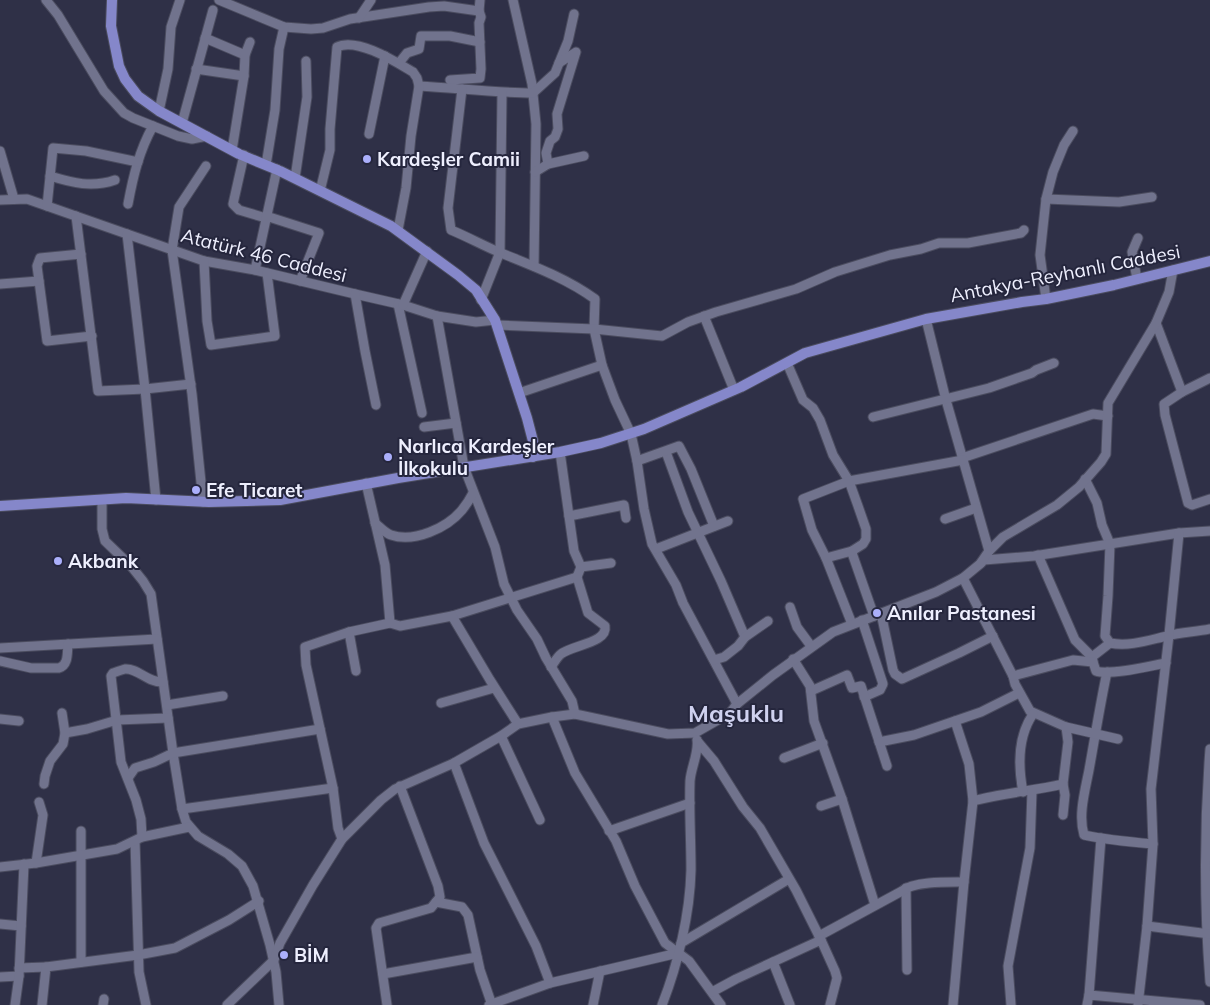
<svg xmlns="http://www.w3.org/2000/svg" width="1210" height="1005" font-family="Mulish,sans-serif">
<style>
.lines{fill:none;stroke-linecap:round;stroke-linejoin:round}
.minor-casing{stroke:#4b4c5f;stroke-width:11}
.major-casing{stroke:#4b4c5f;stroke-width:12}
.minor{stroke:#71738d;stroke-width:9}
.major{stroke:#8587ca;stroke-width:10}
.poi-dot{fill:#abaffb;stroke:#25263d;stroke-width:2}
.labels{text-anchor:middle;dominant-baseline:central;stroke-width:4;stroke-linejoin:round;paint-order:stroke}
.poi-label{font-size:19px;font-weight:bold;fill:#eeeffe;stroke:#25263d;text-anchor:start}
.street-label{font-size:19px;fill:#eeeffe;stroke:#25263d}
.district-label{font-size:24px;font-weight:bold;fill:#cfd1ef;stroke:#25263d}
</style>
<rect width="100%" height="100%" fill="#2f3047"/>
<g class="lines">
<defs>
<g id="minor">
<path d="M46 0 58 15 104 91 124 113 133 118 178 136 192 139 207 136"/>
<path d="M219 0 284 27 311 29 323 28 350 19 429 7 444 6 479 11 481 17 479 23 481 69 480 78 450 80"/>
<path d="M513 0 532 84 536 124 534 266"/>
<path d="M479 11 480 0"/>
<path d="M359 18 371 0"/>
<path d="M205 38 245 55"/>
<path d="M399 63 407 53 419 49 421 36H450L480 42"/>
<path d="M196 69 244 76"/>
<path d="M419 86C457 88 495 93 533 93L555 73 568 41 574 14"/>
<path d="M462 89 448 208 451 230C468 237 484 246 501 253 533 266 566 278 595 299L594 329 602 365 615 400 631 434 637 461 644 509 652 544 676 585 683 603 737 704"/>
<path d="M159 111 168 69 171 27 180 0"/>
<path d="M182 123 213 10"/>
<path d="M369 134 385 56"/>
<path d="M232 150 244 76 245 55 250 42"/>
<path d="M0 151 14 199"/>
<path d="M244 155 233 204 239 210 266 218"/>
<path d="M548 164 546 153 550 141 555 137 558 129 557 114 576 52 559 63"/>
<path d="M266 165 275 110 279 49 284 27"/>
<path d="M535 172 548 164 584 156"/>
<path d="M50 176C73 183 92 188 115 180"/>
<path d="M295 178 307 97 306 61"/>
<path d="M320 191 330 150V129L337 47C357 37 396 62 413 72L417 78 419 86 411 136 406 188 398 230"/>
<path d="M1046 199 1119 202 1152 197"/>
<path d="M0 200 27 199 204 261 255 270 355 294 403 305 437 316 476 322 495 320"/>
<path d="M128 204C133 177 139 151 153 126"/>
<path d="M47 206 53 148 86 151 138 162"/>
<path d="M76 216 98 391 145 389 191 384"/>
<path d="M266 216 319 233 300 281"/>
<path d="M127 234 145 389 156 500"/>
<path d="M81 254 40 258 37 266 47 341 92 336"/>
<path d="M204 261 207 321 211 345 275 336 267 273"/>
<path d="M255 270 277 169"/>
<path d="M1137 279 1132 252 1138 238"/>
<path d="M0 284 39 281"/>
<path d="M355 294 365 351 376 405"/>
<path d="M1046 299 1040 255 1046 199 1053 172 1064 145 1073 131"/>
<path d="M481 300 500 252 502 93"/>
<path d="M398 304 422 413"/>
<path d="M403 305 427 251"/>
<path d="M437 316 464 467 495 547 504 584 517 610 537 639 546 658 572 701 575 714"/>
<path d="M704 316 734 390"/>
<path d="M926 319 946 400 989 551"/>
<path d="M1156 323 1182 392"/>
<path d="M497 325 594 329 662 336 688 322 716 312 796 289 835 272 890 255 921 249 939 243H968L1021 233 1024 230"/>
<path d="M787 363 803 400 813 408 820 420 833 455 849 481 858 506 866 529V539L863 544 852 551V553L874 616"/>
<path d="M1210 378 1182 392 1164 404 1165 415 1188 503 1192 505 1210 499"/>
<path d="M519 393 602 365"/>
<path d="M873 417 989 388 1032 373 1036 370 1054 363"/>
<path d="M424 427 456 423"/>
<path d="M560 452 569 516"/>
<path d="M666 452 688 512 721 581 745 637"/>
<path d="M962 458 1093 414 1108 416"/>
<path d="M637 461 679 446 691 469 714 526"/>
<path d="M1085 479 1097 503 1102 525 1110 544 1108 596 1105 636 1110 643C1129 647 1149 640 1167 636 1181 632 1196 632 1210 629"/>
<path d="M366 483 385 565 390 623"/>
<path d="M102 500V529L105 541 131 566 143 581 151 594 173 753 182 809 186 822 198 836 228 854 242 866 253 886 270 945 276 972 279 1005"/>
<path d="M203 502 192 394 172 250 179 207 206 166"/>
<path d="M945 519 976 508"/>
<path d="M375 523C380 527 385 533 391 535 414 543 447 528 462 510 466 505 470 499 473 493"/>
<path d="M656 549 728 521"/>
<path d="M1038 555 1075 640 1092 657"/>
<path d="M826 558 852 551"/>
<path d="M981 563 984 560 1034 556 1179 533 1210 531"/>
<path d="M581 567 574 551 569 516 624 505 626 518"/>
<path d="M963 578 1013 676 1015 684 1030 711 1066 727 1068 742 1063 784C1033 791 1002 793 973 801"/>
<path d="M790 607 797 627 811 646"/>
<path d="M881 613 893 670 895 674 902 679 959 653 993 636"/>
<path d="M452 616 577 577"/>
<path d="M862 620 883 684 880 690 864 697"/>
<path d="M852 624 826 558 812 530 803 499 849 481 963 460"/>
<path d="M349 632 356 671"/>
<path d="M0 648 157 639"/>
<path d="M793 659 810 686 814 721 842 799 875 905"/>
<path d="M714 660 724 657 738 646 745 637 768 621"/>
<path d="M0 661 31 668H59C69 665 67 652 68 644"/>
<path d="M1093 661 1092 657 1110 643"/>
<path d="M551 667C554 663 557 657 561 654 572 645 608 643 605 626L588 613 577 577 581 567 611 563"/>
<path d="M1107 672C1100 705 1095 737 1089 770 1085 791 1078 815 1084 835 1107 840 1130 842 1153 844"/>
<path d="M1013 676 1073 660 1093 662 1096 671C1109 676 1150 666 1166 663"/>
<path d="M811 691 847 675 852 688 861 686 887 766"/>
<path d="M441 703 494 688"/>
<path d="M167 705 223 696"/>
<path d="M552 717 575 773 616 841 635 886 665 943 689 961 721 1005"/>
<path d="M0 719 19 721"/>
<path d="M1066 727 1118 739"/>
<path d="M65 733 87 729 117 720 168 718"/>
<path d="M501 736 540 820"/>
<path d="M698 742 714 761 743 807 760 828 796 890 821 940 835 971 837 978 830 1005"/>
<path d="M879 742 914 735 981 712 1019 693"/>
<path d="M1210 749C1204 827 1204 905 1210 982"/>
<path d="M784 758 823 743"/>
<path d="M454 763 484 843 536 946 550 983"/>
<path d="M128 778 135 768 154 762 173 753 320 729"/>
<path d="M44 784 45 776 50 761 63 744 65 733 62 713"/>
<path d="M1063 784 1065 795 1063 815"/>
<path d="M1023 792C1018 766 1018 736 1033 714"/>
<path d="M821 806 842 799"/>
<path d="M182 809 333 788"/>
<path d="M81 831V962"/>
<path d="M609 831 690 803"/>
<path d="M142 837 141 819 136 800 121 762 111 676 113 673C116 672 121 670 125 669 138 668 148 683 163 682"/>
<path d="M342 839 338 828 333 788 306 665 305 647 349 632 390 623 400 626 452 616 490 680 518 724"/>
<path d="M135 841 139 972 146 1005"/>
<path d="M36 863 43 815 39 802"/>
<path d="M0 867 36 863 117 849 142 837 189 827"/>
<path d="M906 888 907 970"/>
<path d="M436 902 462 907 468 915 480 970 492 1005"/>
<path d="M0 924 21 926"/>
<path d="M1147 926 1210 934"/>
<path d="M819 936 902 891C914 881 948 882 964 882L973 801 969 764 955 721"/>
<path d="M681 943 789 879"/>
<path d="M773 962 790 1005"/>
<path d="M19 968 46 967"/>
<path d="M383 974 477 957"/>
<path d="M0 977 19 976 24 864"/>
<path d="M712 992 736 979 821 940"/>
<path d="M1089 995 1101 838"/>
<path d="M15 1005 19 976"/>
<path d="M42 1005 46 967 138 955 175 948 229 920 259 901"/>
<path d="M103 1005 104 999"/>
<path d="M227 1005 274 960 280 943 313 885 342 839 381 800 395 789 454 763 501 736 518 724 552 717 575 714 668 734 695 733 730 713 737 704 773 675 833 632 936 592 963 578 980 564 989 551 1003 537 1057 505 1079 487 1101 462 1106 454 1108 403 1156 323 1169 292 1173 270"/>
<path d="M387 1005 376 928 379 923 431 908 440 897 438 886 400 786"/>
<path d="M489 1005 550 983 678 953"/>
<path d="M593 1005 600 971"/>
<path d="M662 1005C678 964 690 914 691 870 691 840 689 811 690 781 691 767 699 753 697 740"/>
<path d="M953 1005 964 882"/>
<path d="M1011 1005 1008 966 1030 848 1032 791"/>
<path d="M1087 1005 1089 995 1200 1005"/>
<path d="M1138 1005 1147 926 1153 844 1151 789 1169 635 1179 533"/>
</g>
<g id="major">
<path d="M112 0 111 26 119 66 125 79 138 96 159 111 239 154 280 171 391 226 458 275 476 290 495 320 527 418 533 441V457"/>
<path d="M0 506 126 498 209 502 280 500 398 478 560 452 601 443 644 429 741 387 805 353 926 319 1022 302 1046 299 1114 285 1210 261"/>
</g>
</defs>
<use href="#minor" class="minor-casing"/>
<use href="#major" class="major-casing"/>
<use href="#minor" class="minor"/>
<use href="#major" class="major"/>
</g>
<g class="poi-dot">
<circle cx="367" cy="159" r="5"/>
<circle cx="388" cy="457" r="5"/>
<circle cx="196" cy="490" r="5"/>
<circle cx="58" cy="561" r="5"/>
<circle cx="877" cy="613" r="5"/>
<circle cx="284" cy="955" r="5"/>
</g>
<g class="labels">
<g class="poi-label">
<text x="377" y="159">Kardeşler Camii</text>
<text x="398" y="446">Narlıca Kardeşler<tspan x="398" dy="22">İlkokulu</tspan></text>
<text x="206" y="490">Efe Ticaret</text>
<text x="68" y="561">Akbank</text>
<text x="887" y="613">Anılar Pastanesi</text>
<text x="294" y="955">BİM</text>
</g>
<g class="street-label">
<text transform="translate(264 255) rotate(14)">Atatürk 46 Caddesi</text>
<text transform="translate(1065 273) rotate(-11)">Antakya-Reyhanlı Caddesi</text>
</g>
<g class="district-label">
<text x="736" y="713">Maşuklu</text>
</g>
</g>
</svg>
